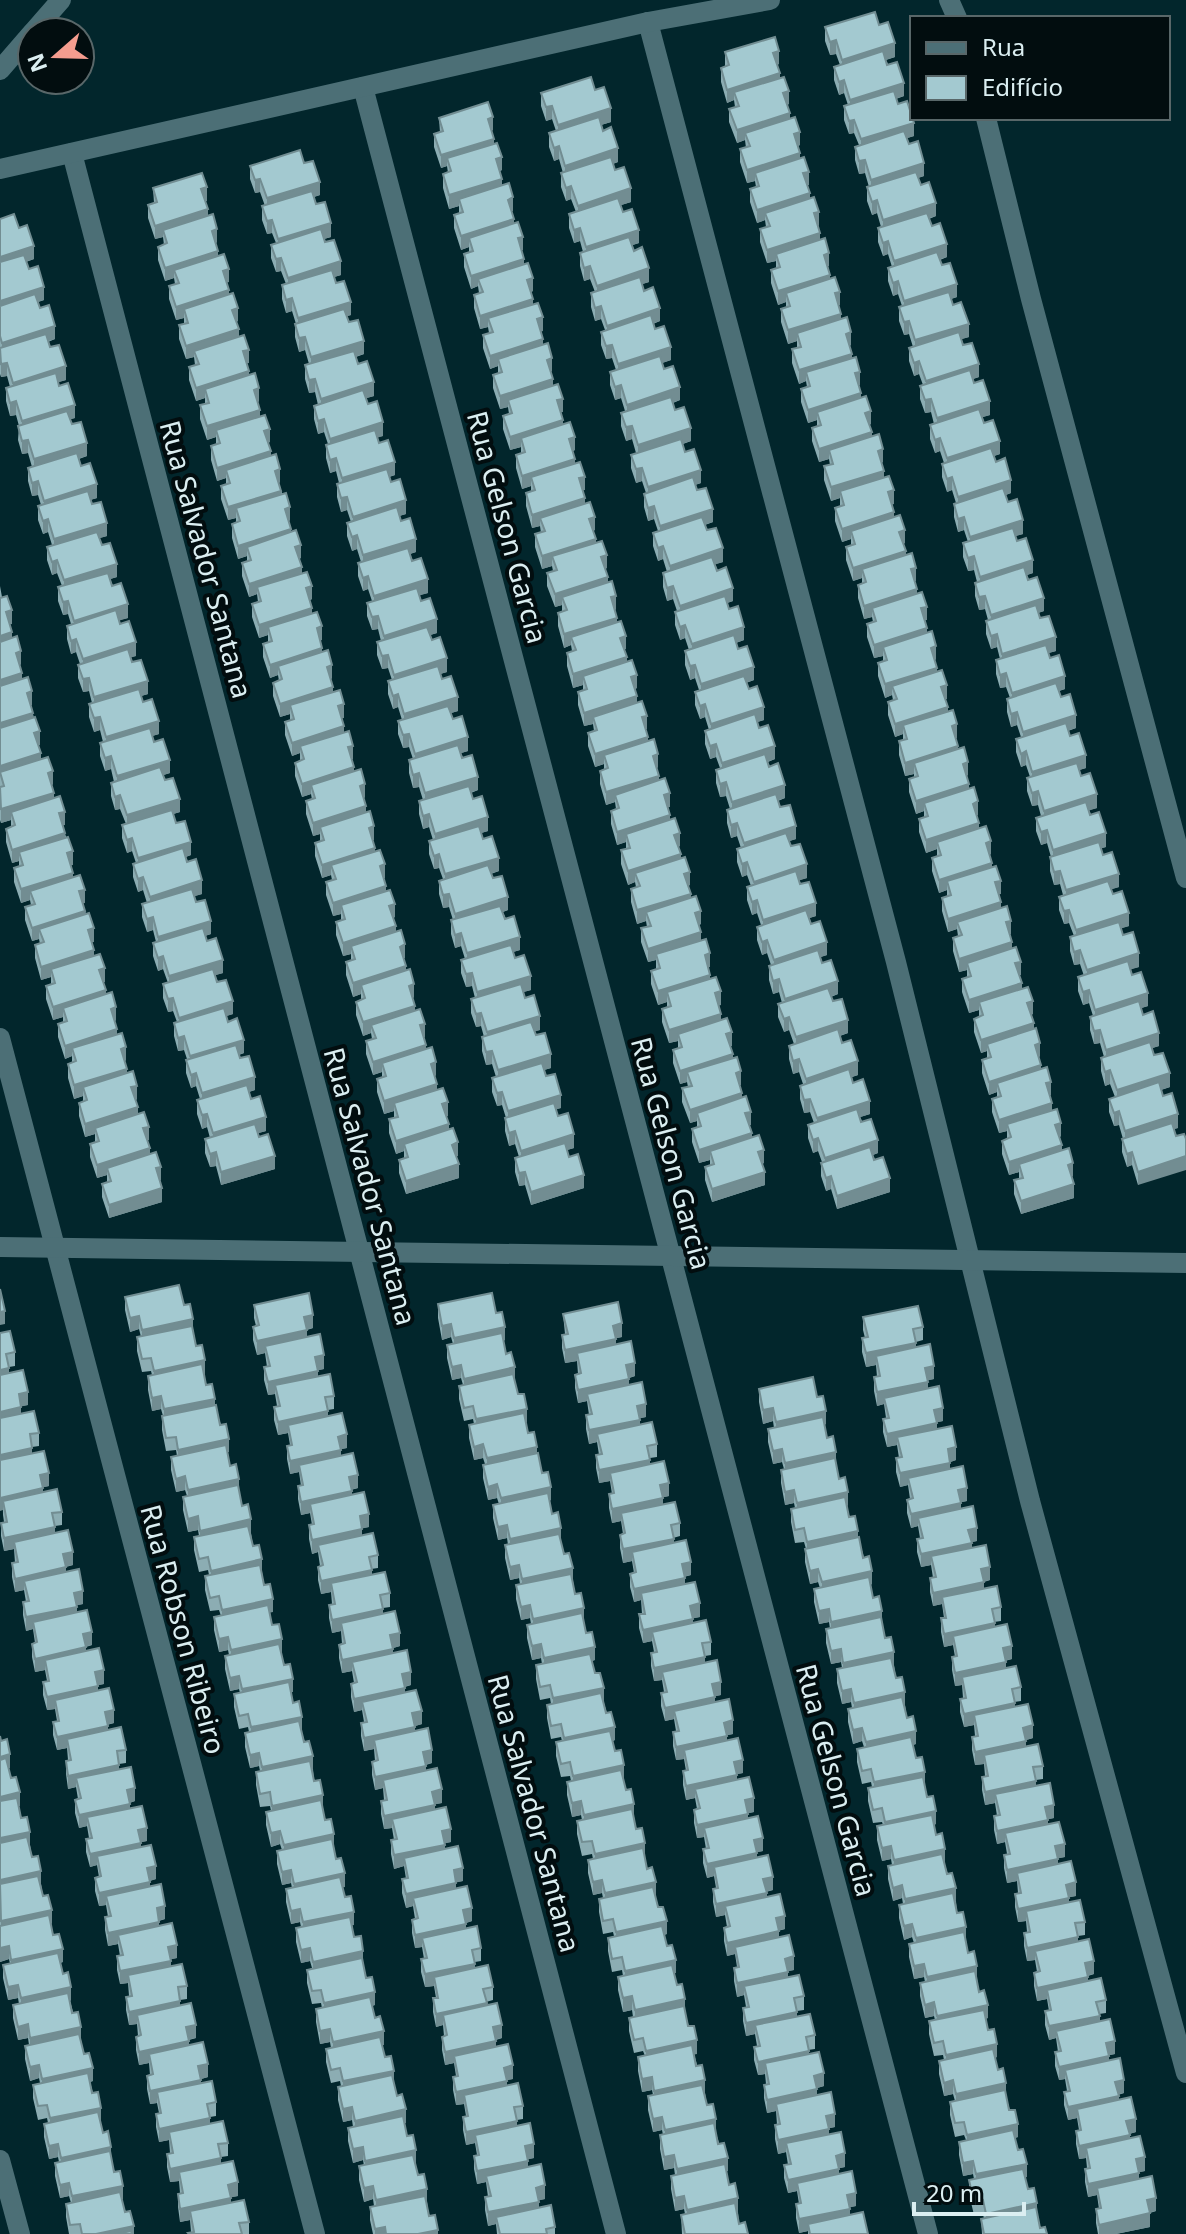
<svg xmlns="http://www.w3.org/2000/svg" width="1186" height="2234" font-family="'Noto Sans',sans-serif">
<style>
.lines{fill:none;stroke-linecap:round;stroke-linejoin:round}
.street{stroke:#4c6f76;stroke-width:20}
.wall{fill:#8cadb3}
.shaded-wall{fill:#728d92}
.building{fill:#a3c9d0;stroke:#728d92;stroke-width:2}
.labels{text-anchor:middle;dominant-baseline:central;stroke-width:8;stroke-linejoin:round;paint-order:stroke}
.street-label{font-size:28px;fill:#dbeef1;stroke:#020d0f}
</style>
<rect width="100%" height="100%" fill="#02262c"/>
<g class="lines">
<g class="street">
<path d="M949 0 957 18"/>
<path d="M648 22 896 962 1030 1501 1186 2073"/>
<path d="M33 32 61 0"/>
<path d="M0 70 32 33"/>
<path d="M363 87 928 2234"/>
<path d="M986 118 1031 299 1186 878"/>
<path d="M72 153 616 2234"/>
<path d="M0 169 648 22 770 0"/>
<path d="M0 1038 315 2234"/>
<path d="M0 1247 1186 1263"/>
<path d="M0 2160 20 2234"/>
</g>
</g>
<g class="wall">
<path d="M879 25 895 57 886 60 904 96 896 99 914 136 907 138 924 176 918 178 921 185 936 216 929 219 947 257 940 260 957 297 951 299 969 337 961 339 979 377 973 379 990 415 982 417 1000 454 994 456 1011 493 1006 495 1008 502 1023 534 1015 536 1033 573 1027 575 1044 611 1038 613 1040 618 1056 651 1048 653 1065 689 1059 691 1061 697 1076 728 1068 731 1086 768 1079 770 1081 776 1097 808 1089 810 1106 847 1101 848 1103 855 1119 887 1111 889 1129 926 1121 928 1123 935 1139 967 1130 969 1148 1006 1141 1008 1143 1015 1159 1046 1152 1048 1154 1055 1170 1087 1161 1090 1178 1128 1173 1129 1138 1185 1132 1165 1127 1167 1122 1152V1139H1123L1119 1125 1114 1126 1109 1112V1099L1115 1097 1110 1084 1105 1086 1101 1071V1058L1104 1057 1100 1043 1094 1044 1090 1030V1017L1093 1016 1089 1003 1083 1005 1078 991V977L1084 976 1080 964 1074 965 1070 951V937L1074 936 1069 923 1064 924 1059 910V897L1063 895 1060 884 1054 885 1050 871V857H1051L1047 843 1041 845 1036 831V818L1041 816 1038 805 1032 806 1027 791V778L1030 777 1026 765 1021 767 1016 752V739L1021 737 1017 725 1011 727 1007 712V699L1010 698 1006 687 1000 688 996 674V660L1000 659 997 647 991 649 986 634V621L988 620 985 609 979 610 975 596V583L977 582 974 570 968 571 963 557V543L968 542 964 530 958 532 954 517V504L956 503 952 490 947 492 942 477V464L944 463 940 451 935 453 930 439V425L934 424 931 412 925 413 920 399V386L923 385 919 374 914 376 909 361V348L913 347 909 334 904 335 899 321V307L902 306 898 294 893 296 888 281V268L892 267 888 254 883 256 878 242V228L881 227 877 213 872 215 867 201V187H869L865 173 859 174 855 160V147L859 145 854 133 849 134 844 120V106L848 105 844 93 839 95 834 80V67L840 65 836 54 830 55 825 41V27Z"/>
<path d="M725 52 779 64 777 65 780 78 789 104 787 105 790 119 800 145 798 146 800 158 809 185H807L810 199 819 225 818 226 820 240 829 266H828L830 279 840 305H838L841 319 851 345 849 346 860 385H859L861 398 871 424 869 425 872 437 883 462 881 463 884 478 894 504H892L894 517 905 543 903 544 906 554 916 581H915L917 594 927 620H925L927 633 936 659 935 660 937 672 947 699H945L948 711 957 738H956L958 749 968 775 966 776 969 788 978 815H977L979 829 991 854 989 855 992 867 1001 894H999L1001 908 1011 934H1010L1012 948 1021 975H1019L1022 989 1033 1014 1031 1015 1040 1056 1039 1057 1041 1068 1051 1095H1050L1052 1110 1061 1136 1060 1137 1062 1150 1073 1176 1071 1177 1074 1198 1021 1214 1014 1194V1180L1019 1179V1172L1009 1175 1002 1154V1141L1007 1139V1131L999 1133 992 1112V1099L997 1097V1092L989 1095 982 1073V1060L987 1059V1051L981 1053 974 1032V1019L979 1017V1010L969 1013 962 992V979L967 977V970L959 972 953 951V938L958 936 957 929 948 932 942 911V898L947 896V890L939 893 932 871V858L937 856V849L926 853 919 832V819L924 817V811L916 814 909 792V779L914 778V774L905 776 899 755V741L903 740V734L895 737 888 715V702L893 700 892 695 885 698 878 676V663L883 661V656L874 658 867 637V624L873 622 872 617 864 619 858 598V585L862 583V578L853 581 846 560V547L851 545V539L842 542 835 521V508L840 506V498L831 501 824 480V466L830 465 829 459 819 462 812 441V428L817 427V420L808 423 801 402V389L807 387 806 381 799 384 792 363V349L797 348V341L788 344 781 322V309L786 307V302L778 305 771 283V270L776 268V261L767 263 760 242V229L766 227 765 220 757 223 750 202V189L756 187 755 181 747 183 740 162V149L746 148 745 140 737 143 729 122V109L735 107 734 100 727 103 721 82V68L725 67Z"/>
<path d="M595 90 611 122 601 125 618 162 613 164 615 170 631 202 621 205 623 212 639 243 632 245 649 282 642 284 644 291 660 321 653 324 671 360 662 363 680 400 673 403 675 410 691 441 683 444 685 452 701 483 695 485 713 522 705 525 723 562 715 564 733 601 727 603 744 640 736 643 754 680 746 683 764 720 757 722 775 759 768 762 785 798 778 801 780 807 796 839 789 841 807 878 799 880 816 916 809 918 827 955 820 957 838 994 831 997 848 1033 840 1036 858 1075 852 1077 853 1083 870 1114 860 1117 878 1153 873 1155 890 1192 837 1209 831 1189 826 1191 821 1176V1163L822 1162 818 1151 813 1153 808 1138V1125L814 1123 810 1112 804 1113 800 1099V1086L803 1084 799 1072 793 1074 789 1059V1046L794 1044 789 1030 784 1032 778 1017V1004L782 1003 779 992 773 994 769 980V966L771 965 767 953 762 955 757 940V927L761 925 757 913 752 915 747 900V887L751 886 747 875 742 877 737 862V849L741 848 737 836 731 838 727 823V810L730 809 726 796 720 797 716 783V770L720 768 716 757 710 759 705 744V731L709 730 705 717 700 719 695 705V692L699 690 695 678 690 680 685 665V651L689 650 685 638 680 640 675 625V612L677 611 673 599 667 601 663 587V573L667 572 663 559 658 561 653 546V533L658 531 654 519 648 521 644 507V494L646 493 642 481 636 483 631 468V455L636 453 632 439 626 441 621 426V413L625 411 621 398 615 400 610 385V372L616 370 612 358 606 359 601 345V332L605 330 601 319 595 321 591 307V293L595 292 590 279 584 281 580 266V253L583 252 580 241 574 243 569 228V214L576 212 571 199 566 201 561 187V173H563L559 159 554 161 549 147V133L556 131 552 119 546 121 541 106V93Z"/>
<path d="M439 118 493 130 491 131 494 144 502 170 500 171 502 185 513 211H511L514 223 523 250H521L524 264 533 291 531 292 533 304 543 331H541L543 345 552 371 550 372 553 386 563 412H561L563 425 575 450 573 451 575 463 585 490H583L585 504 595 530 593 531 596 543 607 568 605 569 608 582 616 609 615 610 617 622 626 649H624L627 662 637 688 635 689 637 703 647 729H645L648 741 658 767 657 768 659 780 670 807H668L670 820 680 846 678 847 690 885 688 886 691 898 701 924 699 925 701 940 710 967H708L710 979 721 1005H719L721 1020 732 1046H730L741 1085H740L742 1098 751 1125H749L752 1137 764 1163 762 1164 765 1185 712 1202 705 1180V1167L710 1165V1160L699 1163 692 1142V1129L697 1127V1121L690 1123 682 1102V1088L688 1087 687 1082 680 1084 673 1063V1050L678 1048V1041L669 1043 662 1022V1009L667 1007V1002L658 1005 651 984V971L656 969V960L648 962 641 942V928L647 927 646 921 637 924 631 902V889L636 887 635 882 628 885 621 864V850L626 849V842L617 845 611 824V811L616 809 615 802 606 805 600 784V771L604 769V764L595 767 588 746V733L594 731 593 724 584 726 578 705V692L583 690V685L573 688 567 666V653L572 651 571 645 564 648 558 626V613L562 611V605L555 607 547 586V573L553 571 552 566 542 569 535 547V534L541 533 540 526 532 528 526 506V493L531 492V486L522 489 516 468V455L521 453V447L510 450 503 429V416L509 414 508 407 500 409 493 388V375L498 374V366L490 369 483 348V335L489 333 488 327 480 329 474 308V295L479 293 478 286 471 289 464 267V254L469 252V247L461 250 454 228V215L459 213V206L449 209 443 188V174L448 173 447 166 441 168 434 147V134L440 133Z"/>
<path d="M304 163 320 195 314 197 316 204 331 237 324 239 341 275 334 277 336 283 351 315 347 316 349 322 364 354 356 357 374 396 366 398 383 436 377 437 395 475 389 477 391 482 406 514 399 516 416 552 410 554 428 593 419 595 437 633 430 635 447 672 440 674 458 711 451 713 453 719 468 751 461 753 478 790 471 793 488 831 481 833 483 839 499 871 491 874 508 910 503 912 520 950 513 952 531 990 523 992 540 1030 534 1031 551 1068 544 1070 561 1108 556 1109 558 1116 574 1148 567 1150 569 1157 584 1188 531 1205 525 1185 519 1186 515 1172V1158L519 1157 515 1144 509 1146 505 1131V1118H506L502 1105 497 1106 492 1092V1078L496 1077 492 1064 486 1065 482 1051V1037H484L481 1026 476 1027 471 1013V999L475 998 472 986 466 987 461 973V960L465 959 461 946 455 948 451 934V920H453L449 907 443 908 439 894V881L443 879 439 868 434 869 429 854V841L433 840 429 827 423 829 419 814V801L423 800 419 787 413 788 409 773V760L413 759 409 747 403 748 398 734V721L402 720 398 707 393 709 388 694V681L392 680 388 668 382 669 377 655V642L381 641 378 629 372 630 367 616V603L372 601 368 589 363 591 358 576V563L361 562 357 549 352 551 347 536V523L351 522 347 510 341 512 337 497V484L339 483 336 471 330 473 326 458V445L328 444 324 432 318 434 314 419V406L318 405 315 392 309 393 305 379V365L309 364 305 350 299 352 295 337V324H296L292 311 286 313 282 299V285L286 284 281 271 276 272 271 258V245L276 243 272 233 267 234 262 220V206H265L260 192 255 193 250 179V166Z"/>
<path d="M153 188 207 201H205L208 216 217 242 216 243 218 256 229 282H227L229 295 238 321 236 322 239 337 249 363H247L249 375 259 401 258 402 260 416 270 442 268 443 271 456 280 482 279 483 290 520 289 521 291 532 301 558 299 559 302 573 312 599 310 600 312 613 322 640H320L322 652 332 678 331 679 333 692 344 718H342L344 732 353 759H352L354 771 365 797 364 798 366 812 374 840H373L375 852 385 878H384L386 891 395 917 393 918 396 931 405 958H403L414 997 413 998 415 1011 425 1037 423 1038 426 1049 436 1075 435 1076 437 1090 448 1116H446L449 1129 458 1156H456L459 1178 406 1194 399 1173V1160L404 1158V1151L396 1154 389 1133V1119L394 1118V1111L384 1114 377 1092V1079L382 1078V1072L373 1075 366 1054V1041L372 1039 371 1033 363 1036 356 1015V1002L361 1000V994L353 997 346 975V962L351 960V954L343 956 336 935V922L341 920V914L333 916 326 895V882L332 880 331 875 322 878 315 856V843L320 842V834L313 836 306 814V801L312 800 311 794 302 797 295 776V763L300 761V753L292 756 285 735V722L290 720V714L280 717 273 696V683L279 681 278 675 270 678 263 657V644L268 642V635L259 638 252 617V604L258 602 257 594 249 597 242 576V563L247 561V556L238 559 232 538V524L236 523V518L228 520 221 499V486L226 485V478L217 481 211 460V446L216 445V437L207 440 200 419V405L205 404V398L196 401 189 380V367L195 365 194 357 186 359 179 339V325L184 324V318L176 320 169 299V286L175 284 174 278 165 281 158 260V247L164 245 163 237 155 239 148 218V205L154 203Z"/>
<path d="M0 219 19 228 34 259 26 262 44 300 38 302 40 308 55 339 48 342 50 347 66 380 58 382 59 386 75 418 70 419 72 424 87 456 79 459 81 466 97 498 90 500 107 536 99 538 117 577 110 579 128 618 119 620 136 656 130 657 132 662 148 694 141 696 143 702 159 734 152 736 170 773 163 775 180 812 173 814 176 823 191 855 186 857 202 894 194 896 211 934 205 936 207 941 223 973 215 975 233 1014 226 1016 244 1053 239 1055 255 1090 249 1092 266 1131 258 1133 275 1169 221 1185 216 1166 210 1167 205 1153V1139L210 1138 207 1127 202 1129 197 1114V1100L200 1099 196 1086 191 1088 186 1073V1060L187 1059 184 1050 178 1051 174 1036V1023L177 1022 173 1011 168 1012 163 998V984L168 983 163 969 158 971 153 956V943L156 942 153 930 147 932 142 917V904L147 903 143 890 138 892 133 877V864L136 863 132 851 127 853 122 838V825L126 824 120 809 115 810 111 796V783L114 782 111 769 105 771 100 756V743L103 742 100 730 94 732 89 717V704L92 703 89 691 83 692 78 678V665L80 664 76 652 71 654 67 639V626L71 624 68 614 63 615 58 601V587L62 586 57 573 52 575 47 560V547L52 545 48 532 43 534 38 520V506L41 505 38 495 32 496 28 481V468L32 467 28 453 22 454 18 440 19 426 16 415 10 416 6 401V388L10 387 7 376 1 377 0 374Z"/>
<path d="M0 586 2 597 12 624H10L12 638 21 664 20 665 22 679 32 705H31L40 745H38L41 759 53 784 52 785 54 798 65 825H63L73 865H71L73 877 85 903H83L94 942H92L94 956 105 982H103L106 994 116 1020 115 1021 117 1034 126 1060 125 1061 127 1073 137 1099 136 1100 138 1114 149 1140H147L150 1154 161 1180 159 1181 162 1202 109 1218 102 1197V1184L107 1182V1175L97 1178 90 1157V1144L95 1142V1134L85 1137 79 1116V1103L83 1102V1096L74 1099 68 1078V1064L72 1063V1056L65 1059 58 1037V1024L63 1022V1017L53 1020 46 999V986L51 984V977L41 980 35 958V945L40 944 39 939 32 941 25 920V907L31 905 30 900 21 903 14 882V868L19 867V861L12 863 6 842V829L11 827V820L1 823 0 820Z"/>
<path d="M125 1297 184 1305 193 1329 196 1346 205 1374H204L206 1385 215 1405 229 1452H227L230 1466 251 1533 253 1546 262 1572 264 1585 273 1612H270L272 1625 293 1692H291L293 1703 313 1769 314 1781 323 1808 325 1820 334 1847 336 1859 345 1887H342L345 1897 354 1925H352L354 1937 375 2005 372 2006 384 2045H382L385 2057 406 2123H404L407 2136 416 2163H415L427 2202 429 2216 438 2234H373L370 2220V2207L374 2206 373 2199 364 2202 359 2180V2166H364L363 2160 353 2163 348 2141V2128L353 2127 352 2120 343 2122 338 2100V2087L341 2086 340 2081 331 2083 326 2062V2049L331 2048 330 2042 320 2044 316 2022V2009L322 2008 321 2003 312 2004 307 1983V1970L312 1968 310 1961 301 1963 296 1942V1928L301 1927 300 1922 291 1924 286 1902V1889L292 1888 291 1883 282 1885 277 1864V1851L282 1850 280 1844 271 1847 266 1825V1812L271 1811 270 1806 260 1807 256 1785V1772L260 1771 259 1766 250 1768 245 1747V1733L249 1732 248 1727 239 1729 234 1707V1694L240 1693 239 1689 230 1691 225 1669V1656L229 1655 228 1650 219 1652 214 1630V1617L221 1616 219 1610 210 1611 205 1590V1576L209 1575 208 1570 199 1572 194 1550V1537L199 1536 198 1530 188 1532 183 1510V1497L187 1496 185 1490 176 1492 171 1470V1457L177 1456 176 1450 166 1451 162 1430V1416H163L161 1409 152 1411 148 1390V1376L152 1375 151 1371 142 1372 137 1351V1337H141L139 1329 130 1332 125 1310Z"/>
<path d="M438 1304 496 1313 505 1340 503 1341 506 1354 527 1422H526L528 1433 537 1454 551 1500 549 1501 552 1514 573 1581 575 1594 595 1660 592 1661 595 1673 615 1740 613 1741 615 1751 634 1817 636 1829 645 1857H644L647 1869 667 1934 664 1935 676 1973H674L677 1985 697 2054H694L705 2093 707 2105 728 2171H726L729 2185 738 2212 739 2224 748 2234H682L681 2215 685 2214 684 2209 675 2211 671 2189V2176L675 2175 674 2168 664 2170 660 2149V2135H663L662 2130 653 2132 648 2110V2096L653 2095 652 2090 642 2092 638 2071V2057L645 2056 643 2051 634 2053 629 2031V2018L633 2017 632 2010 623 2012 618 1990V1977L623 1976 622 1970 612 1972 608 1951V1938L614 1936 613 1932 603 1934 599 1912V1899L603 1898 602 1893 593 1895 588 1873V1860L593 1859 592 1854 582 1856 577 1834V1821L582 1820 581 1815 572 1817 567 1795V1782L571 1781 570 1776 561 1777 556 1756V1742L562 1741 561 1737 551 1739 547 1718V1705L551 1704 550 1698 540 1700 536 1679V1665L542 1664 541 1658 532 1660 527 1638V1625L531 1624 530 1618 521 1620 516 1599V1585L520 1584 519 1578 510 1580 505 1558V1545H508L507 1538 498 1540 493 1518V1505L499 1504 497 1498 488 1500 483 1478V1465L485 1464 483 1458 474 1460 469 1438V1425L474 1424 473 1419 464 1421 459 1399V1386L463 1385 461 1378 452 1380 447 1358V1345L453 1344 451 1337 442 1340 438 1318Z"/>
<path d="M254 1305 313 1328 307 1330V1336L324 1369 318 1370V1376L334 1396V1409L328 1410V1416L347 1448 340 1449 341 1456 358 1488 351 1490 352 1495 369 1527 362 1528V1535L378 1555V1568L371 1569 372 1574 390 1593V1607L383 1608V1614L400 1646 393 1648V1653L411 1685 405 1687V1692L422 1724 415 1726V1731L432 1763 426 1765V1770L442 1803 435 1804V1809L451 1842 445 1843V1849L463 1881 456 1882V1889L472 1921 466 1923V1929L481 1948V1961L475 1962V1968L493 1987V2000L486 2002 487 2006 502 2038 496 2040V2046L513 2079 506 2080 507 2086 523 2106V2119L517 2120V2125L534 2158 528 2159V2167L545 2199 539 2200V2208L555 2227V2234H497L496 2224 488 2226 485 2210V2197H488L486 2182 477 2184 474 2169V2156L477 2155 475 2143 466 2145 463 2130V2117L466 2116 464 2104 456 2105 453 2090V2077L456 2076 454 2063 445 2065 442 2050V2037L444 2036 443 2025 436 2027 433 2012V1998H436L434 1986 425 1987 421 1972V1959H424L422 1947 415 1948 412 1933V1920L415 1919 413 1906 406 1908 402 1893V1879H406L404 1866 394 1869 391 1854V1840H394L392 1828 384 1829 381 1814V1801L384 1800 383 1788 375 1790 372 1775V1762L375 1761 374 1749 364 1751 361 1736V1723L364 1722 362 1710 354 1712 351 1697V1684L354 1683 352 1671 342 1673 339 1658V1645L342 1644 341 1631 332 1633 329 1618V1605L332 1604 331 1592 321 1594 318 1580V1567L320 1566 318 1552 312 1554 309 1539V1525H312L310 1513 301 1515 298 1499V1486H301L299 1472 290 1474 287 1459V1446L290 1445 288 1433 278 1435 274 1420V1407L277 1406 275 1394 268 1395 264 1380V1367H267L265 1353 257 1355 253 1340V1327L256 1326 254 1318Z"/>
<path d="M563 1314 622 1337 616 1338V1345L635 1376 629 1378V1385L646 1417 640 1418V1425L657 1444V1457L650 1458V1464L669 1496 663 1497V1504L680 1523V1536L673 1538 674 1543 691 1575 684 1577 685 1584 700 1617 693 1618V1623L711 1642V1655L705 1656V1662L721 1695 715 1696V1702L733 1734 727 1735V1740L743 1773 736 1774 737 1779 754 1812 748 1813V1818L763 1851 757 1852V1858L773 1890 766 1892 767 1897 785 1929 778 1931 779 1937 794 1970 787 1971 788 1977 804 1996V2010L797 2011V2017L815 2035V2049L808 2050 809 2054 824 2086 817 2088V2095L835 2127 829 2128V2135L845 2167 839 2168V2174L856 2206 850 2207V2215L868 2234H808V2231L799 2233 796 2218V2204H799L797 2191 788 2193 784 2178V2165H788L786 2152 778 2154 775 2139V2125H777L776 2111 767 2113 764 2098V2085L766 2084 765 2074 758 2075 754 2060V2047L757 2046 755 2034 746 2036 743 2021V2008L746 2007 744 1995 737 1997 734 1981V1968L737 1967 735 1954 727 1956 724 1941V1928L727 1927 725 1915 716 1917 713 1902V1889L716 1888 714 1876 707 1878 703 1863V1849H706L704 1837 697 1838 694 1823V1810L697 1809 695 1798 686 1800 683 1785V1771H686L684 1759 676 1760 673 1746V1732L676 1731 674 1719 665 1721 661 1706V1693L664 1692 662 1680 654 1681 651 1666V1653L654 1652 652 1641 643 1643 639 1628V1614H642L641 1600 634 1602 630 1587V1574L634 1573 632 1561 623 1563 620 1548V1535L623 1534 621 1521 612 1523 609 1508V1494H612L610 1481 599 1483 596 1468V1455H599L597 1442 589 1444 586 1429V1415H589L587 1401 578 1403 575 1388V1375L578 1374 577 1361 565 1363 562 1348V1335L565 1334Z"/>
<path d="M863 1317 923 1327V1340L916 1342V1347L934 1379 928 1380V1388L943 1421 937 1422V1429L956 1460 950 1462V1469L967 1501 961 1502V1508L977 1541 971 1542 972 1548 990 1580 984 1582V1588L1001 1607V1621L994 1622 995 1627 1012 1659 1005 1661 1006 1668 1021 1687V1701L1014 1702 1015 1707 1033 1738 1026 1740V1746L1043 1766V1779L1036 1780V1786L1054 1818 1048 1819V1824L1065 1857 1058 1858V1863L1076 1896 1069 1897V1902L1085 1922V1935L1078 1936V1942L1094 1974 1088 1976V1981L1106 2000V2013L1099 2014 1100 2021 1115 2054 1109 2055V2061L1124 2093 1118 2095 1119 2100 1136 2132 1129 2134 1130 2138 1145 2171 1139 2172V2179L1156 2211 1150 2213V2227L1116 2234H1098L1096 2223V2209H1099L1097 2195 1088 2197 1085 2182V2169L1087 2168 1086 2158 1079 2159 1076 2144V2131L1079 2130 1077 2118 1068 2120 1064 2105V2092L1067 2091 1065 2079 1059 2080 1055 2066V2052H1058L1056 2038 1049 2040 1045 2025V2011H1049L1047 1999 1037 2001 1034 1986V1973L1037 1972 1035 1960 1027 1961 1024 1946V1933L1027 1932 1026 1921 1018 1922 1015 1907V1894L1018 1893 1017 1881 1007 1883 1004 1868V1855L1007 1854 1005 1842 997 1844 994 1830V1816H997L995 1803 985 1805 982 1790V1777L985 1776 984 1764 975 1765 972 1750V1737L975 1736 974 1725 964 1727 960 1712V1699L963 1698 962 1685 955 1686 952 1670V1657H955L953 1645 944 1647 941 1632V1618H944L942 1604 933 1606 930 1592V1578H933L931 1565 921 1567 917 1552V1539L920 1538 918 1526 911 1528 907 1513V1500L910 1499 908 1485 900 1487 896 1472V1458H899L897 1445 887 1447 883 1432V1419L886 1418 884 1404 877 1406 874 1391V1377H877L876 1365 866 1367 862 1352V1338H865L863 1330Z"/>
<path d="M0 1333 15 1352V1366L9 1367V1373L28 1405 21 1406V1414L39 1433V1446L32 1447V1453L49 1486 43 1487V1493L62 1512V1525L55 1526V1533L73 1565 66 1567V1572L83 1604 77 1605V1612L92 1645 86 1647V1651L104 1684 97 1685 98 1691 114 1723 107 1725 108 1730 126 1750V1763L119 1764V1769L135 1801 129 1803 130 1808 147 1841 140 1842 141 1847 156 1879 149 1881 150 1887 165 1919 159 1921V1926L177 1958 171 1959V1966L187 1986V1999L180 2000V2006L196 2038 189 2040V2045L208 2077 201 2079V2083L216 2102V2116L210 2117V2124L228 2143V2156L221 2157V2163L238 2196 231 2197V2203L249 2222V2234H188L191 2232 190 2220 180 2222 178 2207V2194L180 2193 179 2181 170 2182 167 2167V2154L170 2153 169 2140 159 2142 156 2127V2114L159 2113 157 2103 150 2104 147 2089V2076L150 2075 149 2063 139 2065 136 2050V2037L138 2036 137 2024 129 2025 126 2010V1997L129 1996 128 1983 120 1984 117 1970V1956H120L118 1944 108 1946 105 1930V1917H108L106 1905 99 1906 95 1891V1878L99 1877 97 1865 90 1867 86 1852V1839L89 1838 87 1826 79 1828 75 1813V1800L78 1799 76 1787 68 1789 66 1774V1761L68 1760 67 1748 57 1750 53 1735V1722L57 1721 55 1709 47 1710 43 1695V1682L47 1681 45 1670 35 1672 32 1657V1644L35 1643 33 1629 26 1631 23 1615V1602H26L24 1590 15 1592 12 1577V1563H15L14 1549 4 1551 1 1536V1523L4 1522 3 1515Z"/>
<path d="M759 1389 817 1397 826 1424 824 1425 827 1438 836 1462 839 1479 848 1505 847 1506 849 1517 858 1537 872 1584 870 1585 873 1598 894 1665 896 1678 905 1705 907 1718 916 1744 913 1745 916 1758 936 1824 934 1825 936 1835 956 1901 957 1913 966 1940 968 1953 977 1979 979 1992 988 2018 985 2019 988 2030 997 2057 995 2058 998 2070 1018 2137 1015 2138 1027 2177H1025L1028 2189 1037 2216 1040 2228 1047 2234H982L981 2219H984L983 2214 974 2215 969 2194V2180L974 2179 973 2174 963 2176 959 2155V2142L966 2140 964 2135 955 2137 950 2115V2102L955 2101 953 2094 944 2096 939 2074V2061L944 2060 943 2055 934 2056 929 2034V2021L935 2020 934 2016 925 2018 920 1996V1983L925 1982 924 1977 914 1979 909 1957V1944L914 1943 912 1937 904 1940 899 1918V1905L903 1904 902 1898 893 1901 888 1879V1866L892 1865 891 1859 882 1861 877 1840V1826L883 1825 882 1822 873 1823 868 1801V1788L872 1787 871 1782 862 1784 857 1762V1749L864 1747 862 1741 853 1744 848 1722V1709L852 1708 851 1702 842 1704 837 1683V1669L842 1668 841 1662 831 1664 826 1643V1629H830L829 1622 819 1624 814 1602V1589L820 1588 818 1582 810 1584 805 1562V1549H806L804 1542 795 1543 791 1522V1509L795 1508 794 1503 785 1505 781 1483V1470L784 1469 782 1462 773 1464 768 1442V1429L774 1428 773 1421 763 1424 759 1402Z"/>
<path d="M0 1736 10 1768H8L11 1778 20 1806H18L21 1818 30 1845 32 1857 41 1884 43 1896 52 1923 51 1924 53 1935 63 1962 60 1963 71 2000 70 2001 81 2040 84 2054 93 2081 90 2082 101 2121H100L103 2133 123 2199H122L125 2212 134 2234H69L66 2217V2204L71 2203 69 2196 60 2198 55 2176V2163L59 2162 58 2157 49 2159 44 2137V2124L48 2123 47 2118 38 2120 33 2098V2085L40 2083 39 2078 30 2081 25 2059V2046L29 2045 28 2038 18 2040 13 2018V2005L19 2004 18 1998 8 2000 3 1978V1965L10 1964 9 1959 0 1962Z"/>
</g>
<g class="shaded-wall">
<path d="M836 40V54L830 55V42Z"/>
<path d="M895 43V57L842 73V60Z"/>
<path d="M779 51V64L773 66V53Z"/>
<path d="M780 73V86L734 92V100L727 103V90Z"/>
<path d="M844 80V93L839 95V82Z"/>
<path d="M904 83V96L850 113V100Z"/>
<path d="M789 91V104L783 106V93Z"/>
<path d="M552 106V119L546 121V107Z"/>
<path d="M611 108V122L558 138V125Z"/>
<path d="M790 113V126L745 133V140L737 143V130Z"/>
<path d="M493 117V130L488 132V119Z"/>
<path d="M854 120V133L849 134V121Z"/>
<path d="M914 123V136L861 153V139Z"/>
<path d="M800 132V145L794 147V134Z"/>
<path d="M494 139V152L447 158V166L441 168V155Z"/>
<path d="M559 146V159L554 161V148Z"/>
<path d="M618 148V162L565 179V166Z"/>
<path d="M800 153V166L755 173V181L747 183V170Z"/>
<path d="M502 157V170L496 172V159Z"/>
<path d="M865 160V173L859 174V161Z"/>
<path d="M924 163V176L871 193V180Z"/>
<path d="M809 172V185L803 186V173Z"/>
<path d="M260 179V192L255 193V180Z"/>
<path d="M502 179V192L459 199V206L449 209V195Z"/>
<path d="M320 182V195L267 211V198Z"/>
<path d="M571 186V199L566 201V188Z"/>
<path d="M207 187V201L201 203V189Z"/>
<path d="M631 188V202L578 219V206Z"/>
<path d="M810 193V206L765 213V220L757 223V210Z"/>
<path d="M513 197V211L508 213V200Z"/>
<path d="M877 200V213L872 215V202Z"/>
<path d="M936 203V216L883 233V220Z"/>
<path d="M208 209V223L163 230V237L155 239V226Z"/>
<path d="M819 212V225L814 226V213Z"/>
<path d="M514 219V233L469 238V247L461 250V236Z"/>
<path d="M272 220V233L267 234V221Z"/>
<path d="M331 223V237L278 252V239Z"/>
<path d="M580 228V241L574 243V230Z"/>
<path d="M217 229V242L212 244V231Z"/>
<path d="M639 230V243L586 261V247Z"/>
<path d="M820 233V247L776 254V261L767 263V250Z"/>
<path d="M523 237V250L518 252V238Z"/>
<path d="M888 241V254L883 256V243Z"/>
<path d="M947 244V257L894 274V261Z"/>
<path d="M34 246V259L0 270V257Z"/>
<path d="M218 251V264L174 270V278L165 281V268Z"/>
<path d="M829 253V266L824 268V255Z"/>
<path d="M281 258V271L276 272V259Z"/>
<path d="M524 259V272L478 279V286L471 289V276Z"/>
<path d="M341 261V275L288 291V278Z"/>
<path d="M590 266V279L584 281V268Z"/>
<path d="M649 268V282L597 299V286Z"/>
<path d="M229 269V282L223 284V271Z"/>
<path d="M830 275V288L786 293V302L778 305V291Z"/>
<path d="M533 278V291L527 293V280Z"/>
<path d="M898 281V294L893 296V283Z"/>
<path d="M957 284V297L904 314V301Z"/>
<path d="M44 287V300L0 314V301Z"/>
<path d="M229 290V303L184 309V318L176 320V307Z"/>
<path d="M840 292V305L835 307V293Z"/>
<path d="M292 298V311L286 313V300Z"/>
<path d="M533 299V312L488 318V327L480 329V316Z"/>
<path d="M351 302V315L298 331V318Z"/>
<path d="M601 306V319L595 321V308Z"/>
<path d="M238 308V321L232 323V310Z"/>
<path d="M660 308V321L607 339V326Z"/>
<path d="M841 314V327L797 333V341L788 344V330Z"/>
<path d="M543 317V331L537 333V319Z"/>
<path d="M909 321V334L904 335V322Z"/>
<path d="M969 324V337L915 353V340Z"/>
<path d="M55 326V339L2 356V343Z"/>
<path d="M239 329V343L194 351V357L186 359V346Z"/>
<path d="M851 332V345L846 347V334Z"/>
<path d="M305 337V350L299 352V338Z"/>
<path d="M543 339V352L498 359V366L490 369V356Z"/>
<path d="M364 341V354L311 370V357Z"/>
<path d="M612 345V358L606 359V346Z"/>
<path d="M671 347V360L618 378V364Z"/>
<path d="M249 350V363L243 364V351Z"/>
<path d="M852 354V367L806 372V381L799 384V370Z"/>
<path d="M552 358V371L547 373V360Z"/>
<path d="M919 361V374L914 376V363Z"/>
<path d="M7 363V376L1 377V364Z"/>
<path d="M979 364V377L926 394V381Z"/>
<path d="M66 366V380L13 396V383Z"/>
<path d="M249 371V384L205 389V398L196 401V388Z"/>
<path d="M860 372V385L855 387V373Z"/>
<path d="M315 379V392L309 393V380Z"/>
<path d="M553 379V392L508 400V407L500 409V396Z"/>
<path d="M374 382V396L321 412V399Z"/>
<path d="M621 385V398L615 400V387Z"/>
<path d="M680 387V400L627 418V405Z"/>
<path d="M259 388V401L254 403V390Z"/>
<path d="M861 393V406L817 412V420L808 423V410Z"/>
<path d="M563 399V412L557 413V400Z"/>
<path d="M931 399V412L925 413V400Z"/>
<path d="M16 401V415L10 416V403Z"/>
<path d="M990 401V415L937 431V418Z"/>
<path d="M75 405V418L22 434V421Z"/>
<path d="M260 410V423L216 430V437L207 440V426Z"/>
<path d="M871 411V424L865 426V413Z"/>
<path d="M324 419V432L318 434V421Z"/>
<path d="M563 420V433L521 438V447L510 450V437Z"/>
<path d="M383 422V436L330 452V439Z"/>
<path d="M632 426V439L626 441V427Z"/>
<path d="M691 428V441L638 458V445Z"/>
<path d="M270 429V442L264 444V431Z"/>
<path d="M872 432V446L829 450V459L819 462V449Z"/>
<path d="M575 437V450L569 452V439Z"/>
<path d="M940 438V451L935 453V440Z"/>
<path d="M28 440V453L22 454V441Z"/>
<path d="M1000 441V454L947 471V458Z"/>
<path d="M87 443V456L34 472V459Z"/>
<path d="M883 449V462L878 464V451Z"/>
<path d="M271 451V464L226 470V478L217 481V468Z"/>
<path d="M336 458V471L330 473V460Z"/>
<path d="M575 459V472L531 477V486L522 489V476Z"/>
<path d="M395 462V475L342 492V478Z"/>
<path d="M642 468V481L636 483V469Z"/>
<path d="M280 469V482L275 484V471Z"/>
<path d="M701 470V483L648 500V487Z"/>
<path d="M884 471V484L840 491V498L831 501V487Z"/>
<path d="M585 477V490L579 491V478Z"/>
<path d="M952 477V490L947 492V479Z"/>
<path d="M1011 480V493L958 510V497Z"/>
<path d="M38 481V495L32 496V483Z"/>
<path d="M97 484V498L44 514V501Z"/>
<path d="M894 490V504L888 506V492Z"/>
<path d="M281 491V504L236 508V518L228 520V507Z"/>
<path d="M347 497V510L341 512V498Z"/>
<path d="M585 498V511L540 518V526L532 528V515Z"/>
<path d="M406 500V514L353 530V517Z"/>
<path d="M654 506V519L648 521V508Z"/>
<path d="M290 507V520L285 522V509Z"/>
<path d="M713 509V522L660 539V526Z"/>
<path d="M894 512V525L851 531V539L842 542V529Z"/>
<path d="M595 517V530L589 532V519Z"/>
<path d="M964 517V530L958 532V519Z"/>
<path d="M48 519V532L43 534V521Z"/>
<path d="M1023 520V534L970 550V537Z"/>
<path d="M107 523V536L54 552V539Z"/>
<path d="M291 529V542L247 547V556L238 559V546Z"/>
<path d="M905 530V543L899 545V532Z"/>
<path d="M357 535V549L352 551V537Z"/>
<path d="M416 539V552L363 569V555Z"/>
<path d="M596 539V552L552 556V566L542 569V556Z"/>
<path d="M301 545V558L295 560V547Z"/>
<path d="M663 546V559L658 561V548Z"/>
<path d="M723 548V562L670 579V566Z"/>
<path d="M906 551V564L862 569V578L853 581V568Z"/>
<path d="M607 555V568L601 570V557Z"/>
<path d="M974 556V570L968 571V558Z"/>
<path d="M57 560V573L52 575V562Z"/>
<path d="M1033 560V573L980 590V577Z"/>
<path d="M117 564V577L64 593V580Z"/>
<path d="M302 567V580L257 587V594L249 597V584Z"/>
<path d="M916 568V581L911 582V569Z"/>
<path d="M368 576V589L363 591V578Z"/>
<path d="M608 577V590L562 597V605L555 607V594Z"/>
<path d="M428 579V593L374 609V596Z"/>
<path d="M312 586V599L306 602V588Z"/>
<path d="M673 586V599L667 601V588Z"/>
<path d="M733 588V601L680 619V606Z"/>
<path d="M917 589V602L872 608V617L864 619V606Z"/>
<path d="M616 596V609L611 611V597Z"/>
<path d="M985 596V609L979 610V597Z"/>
<path d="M1044 598V611L991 628V615Z"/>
<path d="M68 601V614L63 615V602Z"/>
<path d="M128 604V618L74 634V621Z"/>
<path d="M927 607V620L921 621V608Z"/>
<path d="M312 608V621L268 627V635L259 638V625Z"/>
<path d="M12 610V624L6 625V612Z"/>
<path d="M378 616V629L372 630V617Z"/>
<path d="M617 618V631L571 637V645L564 648V634Z"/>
<path d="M437 619V633L384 649V636Z"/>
<path d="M685 625V638L680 640V627Z"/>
<path d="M322 626V640L317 642V628Z"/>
<path d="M744 627V640L692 658V644Z"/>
<path d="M927 628V641L883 647V656L874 658V645Z"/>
<path d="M12 632V645L0 649V636Z"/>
<path d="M997 634V647L991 649V636Z"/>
<path d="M626 636V649L620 651V638Z"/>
<path d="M1056 637V651L1002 667V654Z"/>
<path d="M76 639V652L71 654V641Z"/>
<path d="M136 642V656L83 672V659Z"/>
<path d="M936 646V659L931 661V648Z"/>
<path d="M322 648V661L278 666V675L270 678V665Z"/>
<path d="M21 651V664L16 666V653Z"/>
<path d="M388 655V668L382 669V656Z"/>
<path d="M627 657V671L583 676V685L573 688V674Z"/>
<path d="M447 658V672L394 688V675Z"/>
<path d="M332 665V678L327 680V667Z"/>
<path d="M695 665V678L690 680V666Z"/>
<path d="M754 667V680L701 698V684Z"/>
<path d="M937 668V681L892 686V695L885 698V684Z"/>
<path d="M22 673V686L0 693V680Z"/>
<path d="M1006 673V687L1000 688V675Z"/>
<path d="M637 675V688L631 690V677Z"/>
<path d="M1065 676V689L1012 706V693Z"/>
<path d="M89 678V691L83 692V679Z"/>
<path d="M148 681V694L94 710V697Z"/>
<path d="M947 685V699L941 700V687Z"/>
<path d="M333 687V700L290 705V714L280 717V704Z"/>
<path d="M32 691V705L27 707V693Z"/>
<path d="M398 694V707L393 709V696Z"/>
<path d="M637 696V709L593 717V724L584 726V713Z"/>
<path d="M458 697V711L404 727V714Z"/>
<path d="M344 704V718L338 719V706Z"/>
<path d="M705 704V717L700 719V706Z"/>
<path d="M764 707V720L711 737V724Z"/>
<path d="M948 707V720L903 725V734L895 737V724Z"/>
<path d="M1017 712V725L1011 727V714Z"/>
<path d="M33 713V726L0 737V723Z"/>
<path d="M1076 715V728L1023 745V732Z"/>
<path d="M647 716V729L642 730V717Z"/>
<path d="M100 717V730L94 732V718Z"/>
<path d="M159 721V734L106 750V737Z"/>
<path d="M957 724V738L952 740V726Z"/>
<path d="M344 726V739L300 746V753L292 756V743Z"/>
<path d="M40 731V745L34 747V733Z"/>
<path d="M409 734V747L403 748V735Z"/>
<path d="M468 737V751L415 767V754Z"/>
<path d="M648 737V750L604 755V764L595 767V754Z"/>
<path d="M716 744V757L710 759V746Z"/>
<path d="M353 746V759L348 760V747Z"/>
<path d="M775 746V759L722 777V763Z"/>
<path d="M958 746V759L914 763V774L905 776V763Z"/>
<path d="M1026 751V765L1021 767V754Z"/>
<path d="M41 753V766L0 774V766Z"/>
<path d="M658 754V767L653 769V756Z"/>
<path d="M1086 755V768L1032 785V772Z"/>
<path d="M111 756V769L105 771V758Z"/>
<path d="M170 760V773L117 790V776Z"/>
<path d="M968 762V775L963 777V764Z"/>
<path d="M354 767V780L311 785V794L302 797V784Z"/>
<path d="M53 771V784L48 786V773Z"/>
<path d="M419 773V787L413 788V775Z"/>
<path d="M659 776V789L615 795V802L606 805V792Z"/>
<path d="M478 777V790L425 807V793Z"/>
<path d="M726 782V796L720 797V784Z"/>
<path d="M365 784V797L360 799V786Z"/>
<path d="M969 784V797L924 803V811L916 814V801Z"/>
<path d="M785 785V798L732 815V802Z"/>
<path d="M1038 791V805L1032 806V793Z"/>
<path d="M54 793V806L11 812V820L1 823V809Z"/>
<path d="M670 793V807L664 808V795Z"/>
<path d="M1097 794V808L1044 825V811Z"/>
<path d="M120 795V809L115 810V797Z"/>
<path d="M180 799V812L127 828V815Z"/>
<path d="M978 801V815L973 817V804Z"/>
<path d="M366 806V819L320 827V834L313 836V823Z"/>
<path d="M65 812V825L59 826V813Z"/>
<path d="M429 814V827L423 829V816Z"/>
<path d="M670 815V828L626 834V842L617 845V832Z"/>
<path d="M488 817V831L435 847V834Z"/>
<path d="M737 823V836L731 838V825Z"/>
<path d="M979 823V836L937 842V849L926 853V840Z"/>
<path d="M374 826V840L369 841V828Z"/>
<path d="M796 826V839L744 856V843Z"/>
<path d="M1047 830V843L1041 845V832Z"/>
<path d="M65 833V846L19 852V861L12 863V850Z"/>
<path d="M680 833V846L674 848V835Z"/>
<path d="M1106 833V847L1053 863V850Z"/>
<path d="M132 838V851L127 853V840Z"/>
<path d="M991 841V854L986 856V843Z"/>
<path d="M191 842V855L138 871V858Z"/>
<path d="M375 848V861L331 865V875L322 878V865Z"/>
<path d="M73 851V865L67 866V853Z"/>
<path d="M439 854V868L434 869V856Z"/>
<path d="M681 854V868L635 873V882L628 885V871Z"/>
<path d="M499 858V871L445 887V874Z"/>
<path d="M747 862V875L742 877V864Z"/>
<path d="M992 863V876L947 881V890L939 893V880Z"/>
<path d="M385 864V878L380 880V866Z"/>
<path d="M807 864V878L754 895V882Z"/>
<path d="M1060 871V884L1054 885V872Z"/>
<path d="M690 872V885L684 887V874Z"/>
<path d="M73 873V886L30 891V900L21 903V889Z"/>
<path d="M1119 874V887L1066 904V890Z"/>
<path d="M143 877V890L138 892V879Z"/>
<path d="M202 880V894L150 910V897Z"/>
<path d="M1001 881V894L995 895V882Z"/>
<path d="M386 886V899L341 905V914L333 916V903Z"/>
<path d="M85 890V903L79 904V891Z"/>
<path d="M449 894V907L443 908V895Z"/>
<path d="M691 894V907L646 912V921L637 924V910Z"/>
<path d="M508 897V910L455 927V914Z"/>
<path d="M757 900V913L752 915V902Z"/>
<path d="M1001 902V915L957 922V929L948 932V919Z"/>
<path d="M816 903V916L763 933V920Z"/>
<path d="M395 904V917L389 920V906Z"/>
<path d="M1069 910V923L1064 924V911Z"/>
<path d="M85 911V924L39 929V939L32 941V928Z"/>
<path d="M701 911V924L695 926V913Z"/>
<path d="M1129 913V926L1076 943V930Z"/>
<path d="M153 917V930L147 932V919Z"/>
<path d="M211 921V934L158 950V937Z"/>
<path d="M1011 921V934L1006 936V922Z"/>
<path d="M396 926V939L351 946V954L343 956V943Z"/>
<path d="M94 928V942L88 943V930Z"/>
<path d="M701 932V946L656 954V960L648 962V949Z"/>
<path d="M461 933V946L455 948V935Z"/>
<path d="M520 937V950L467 966V953Z"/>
<path d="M767 940V953L762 955V942Z"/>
<path d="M827 942V955L774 973V960Z"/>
<path d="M1012 942V955L967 963V970L959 972V959Z"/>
<path d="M405 944V958L400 960V947Z"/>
<path d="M94 950V963L51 969V977L41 980V967Z"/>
<path d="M1080 950V964L1074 965V952Z"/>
<path d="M710 953V967L705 968V955Z"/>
<path d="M1139 953V967L1087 983V970Z"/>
<path d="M163 956V969L158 971V958Z"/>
<path d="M223 960V973L169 989V976Z"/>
<path d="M1021 962V975L1015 976V963Z"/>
<path d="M406 966V980L361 985V994L353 997V983Z"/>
<path d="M105 968V982L99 984V970Z"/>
<path d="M472 973V986L466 987V974Z"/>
<path d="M710 975V988L667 992V1002L658 1005V991Z"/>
<path d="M531 976V990L477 1005V992Z"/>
<path d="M779 979V992L773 994V981Z"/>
<path d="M838 981V994L785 1012V999Z"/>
<path d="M1022 983V996L979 1002V1010L969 1013V1000Z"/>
<path d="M414 984V997L409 999V986Z"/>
<path d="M106 990V1004L63 1008V1017L53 1020V1007Z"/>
<path d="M1089 990V1003L1083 1005V992Z"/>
<path d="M721 991V1005L715 1007V993Z"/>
<path d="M1148 993V1006L1095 1023V1010Z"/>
<path d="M173 998V1011L168 1012V999Z"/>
<path d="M233 1001V1014L179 1031V1018Z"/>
<path d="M1033 1001V1014L1027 1016V1003Z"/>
<path d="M415 1006V1019L371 1025V1033L363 1036V1022Z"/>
<path d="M116 1007V1020L111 1022V1009Z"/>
<path d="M481 1013V1026L476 1027V1014Z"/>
<path d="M721 1014V1027L678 1034V1041L669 1043V1030Z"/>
<path d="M540 1016V1030L487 1046V1032Z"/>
<path d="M789 1017V1030L784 1032V1019Z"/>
<path d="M848 1020V1033L796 1050V1037Z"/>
<path d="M1034 1023V1036L987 1044V1051L981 1053V1040Z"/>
<path d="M425 1024V1037L420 1038V1025Z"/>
<path d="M117 1029V1042L72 1048V1056L65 1059V1046Z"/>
<path d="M1100 1030V1043L1094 1044V1031Z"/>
<path d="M732 1032V1046L726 1047V1034Z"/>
<path d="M1159 1033V1046L1106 1063V1050Z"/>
<path d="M184 1036V1050L178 1051V1038Z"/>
<path d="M244 1040V1053L190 1070V1056Z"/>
<path d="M1040 1043V1056L1035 1058V1045Z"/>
<path d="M426 1045V1059L382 1063V1072L373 1075V1062Z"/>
<path d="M126 1047V1060L121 1062V1049Z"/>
<path d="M492 1051V1064L486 1065V1052Z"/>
<path d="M551 1054V1068L498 1083V1070Z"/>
<path d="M733 1054V1067L687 1072V1082L680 1084V1071Z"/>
<path d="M799 1059V1072L793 1074V1061Z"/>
<path d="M858 1061V1075L806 1092V1079Z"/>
<path d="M436 1062V1075L431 1077V1064Z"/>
<path d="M1041 1065V1078L997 1083V1092L989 1095V1082Z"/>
<path d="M127 1069V1082L83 1087V1096L74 1099V1085Z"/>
<path d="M1110 1070V1084L1105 1086V1072Z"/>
<path d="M741 1071V1085L736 1086V1073Z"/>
<path d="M196 1073V1086L191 1088V1075Z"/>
<path d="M1170 1073V1087L1117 1104V1090Z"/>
<path d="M255 1077V1090L202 1106V1093Z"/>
<path d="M1051 1082V1095L1046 1097V1083Z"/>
<path d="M437 1084V1097L394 1103V1111L384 1114V1101Z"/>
<path d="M137 1086V1099L131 1101V1087Z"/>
<path d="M502 1092V1105L497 1106V1093Z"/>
<path d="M742 1093V1106L697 1113V1121L690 1123V1110Z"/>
<path d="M561 1095V1108L508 1124V1111Z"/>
<path d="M810 1099V1112L804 1113V1100Z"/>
<path d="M870 1101V1114L817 1131V1118Z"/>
<path d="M448 1102V1116L442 1118V1104Z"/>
<path d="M1052 1103V1116L1007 1124V1131L999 1133V1120Z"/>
<path d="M138 1107V1121L95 1128V1134L85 1137V1124Z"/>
<path d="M1119 1111V1125L1114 1126V1113Z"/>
<path d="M751 1112V1125L745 1126V1113Z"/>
<path d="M207 1114V1127L202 1129V1115Z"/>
<path d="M1178 1114V1128L1125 1144V1131Z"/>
<path d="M266 1117V1131L213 1147V1133Z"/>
<path d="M1061 1123V1136L1055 1138V1125Z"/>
<path d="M449 1124V1137L404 1144V1151L396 1154V1141Z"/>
<path d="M149 1127V1140L143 1142V1128Z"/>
<path d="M515 1131V1144L509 1146V1133Z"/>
<path d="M752 1133V1146L710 1151V1160L699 1163V1150Z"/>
<path d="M574 1134V1148L521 1164V1151Z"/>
<path d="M818 1138V1151L813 1153V1140Z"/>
<path d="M878 1140V1153L825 1171V1158Z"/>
<path d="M458 1142V1156L452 1158V1145Z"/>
<path d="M1062 1145V1158L1019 1164V1172L1009 1175V1162Z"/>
<path d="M150 1148V1161L107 1168V1175L97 1178V1165Z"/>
<path d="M764 1150V1163L758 1165V1152Z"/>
<path d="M216 1152V1166L210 1167V1154Z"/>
<path d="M1132 1152V1165L1127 1167V1154Z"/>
<path d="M275 1156V1169L221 1185V1172Z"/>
<path d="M1186 1156V1170L1138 1185V1172Z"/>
<path d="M1073 1163V1176L1068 1178V1165Z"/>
<path d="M459 1164V1178L406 1194V1181Z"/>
<path d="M161 1167V1180L156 1181V1168Z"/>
<path d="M525 1172V1185L519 1186V1173Z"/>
<path d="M765 1172V1185L712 1202V1189Z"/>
<path d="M584 1175V1188L531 1205V1192Z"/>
<path d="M831 1176V1189L826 1191V1178Z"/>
<path d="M890 1178V1192L837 1209V1196Z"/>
<path d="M1074 1184V1198L1021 1214V1201Z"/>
<path d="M162 1188V1202L109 1218V1205Z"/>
<path d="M5 1311V1324L0 1325V1312Z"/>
<path d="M313 1315V1328L304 1330V1317Z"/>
<path d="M139 1316V1329L130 1332V1318Z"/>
<path d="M193 1319V1332L142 1344V1330Z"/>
<path d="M622 1323V1337L613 1339V1326Z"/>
<path d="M451 1324V1337L442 1340V1326Z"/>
<path d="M505 1327V1340L454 1351V1338Z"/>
<path d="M307 1330V1344L265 1346V1353L257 1355V1341Z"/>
<path d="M616 1339V1352L577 1353V1361L565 1363V1350Z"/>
<path d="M916 1343V1356H876V1365L866 1367V1353Z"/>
<path d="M324 1355V1369L315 1371V1357Z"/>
<path d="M205 1360V1374L154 1384V1371Z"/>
<path d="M635 1363V1376L626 1379V1365Z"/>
<path d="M461 1365V1378L452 1380V1367Z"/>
<path d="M934 1366V1379L925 1381V1368Z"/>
<path d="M515 1367V1381L464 1392V1379Z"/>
<path d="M9 1368V1381L0 1383V1370Z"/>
<path d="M318 1371V1385H275V1394L268 1395V1382Z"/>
<path d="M629 1379V1392L587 1394V1401L578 1403V1390Z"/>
<path d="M928 1382V1395L884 1398V1404L877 1406V1392Z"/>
<path d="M28 1392V1405L19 1407V1394Z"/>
<path d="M161 1396V1409L152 1411V1398Z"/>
<path d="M215 1399V1412L164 1423V1409Z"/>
<path d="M646 1404V1417L637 1419V1406Z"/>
<path d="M21 1407V1421L0 1425V1412Z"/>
<path d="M773 1408V1421L763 1424V1410Z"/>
<path d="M943 1408V1421L934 1423V1410Z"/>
<path d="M527 1409V1422L476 1432V1419Z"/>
<path d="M328 1411V1424L288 1425V1433L278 1435V1422Z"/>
<path d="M826 1411V1424L776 1435V1422Z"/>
<path d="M640 1420V1433L597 1434V1442L589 1444V1430Z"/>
<path d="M937 1423V1436L897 1437V1445L887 1447V1434Z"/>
<path d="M347 1434V1448L338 1450V1437Z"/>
<path d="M229 1439V1452L178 1463V1450Z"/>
<path d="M483 1444V1458L474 1460V1447Z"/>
<path d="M537 1447V1460L487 1471V1458Z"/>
<path d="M956 1447V1460L948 1463V1449Z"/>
<path d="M32 1448V1462L0 1468V1455Z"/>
<path d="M782 1449V1462L773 1464V1451Z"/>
<path d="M341 1450V1463L299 1465V1472L290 1474V1461Z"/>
<path d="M836 1452V1465L785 1476V1463Z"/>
<path d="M650 1460V1473H610V1481L599 1483V1470Z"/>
<path d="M950 1463V1476L908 1478V1485L900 1487V1473Z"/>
<path d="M49 1473V1486L40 1488V1475Z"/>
<path d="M358 1475V1488L349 1490V1477Z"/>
<path d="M185 1476V1490L176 1492V1479Z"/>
<path d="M239 1479V1492L188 1504V1490Z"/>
<path d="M669 1483V1496L660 1498V1485Z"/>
<path d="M497 1484V1498L488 1500V1487Z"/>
<path d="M551 1487V1500L501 1512V1498Z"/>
<path d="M43 1488V1501H3V1510L0 1511V1498Z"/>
<path d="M967 1488V1501L958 1503V1490Z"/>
<path d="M794 1490V1503L785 1505V1492Z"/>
<path d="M352 1491V1504H310V1513L301 1515V1502Z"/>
<path d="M848 1492V1505L797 1517V1503Z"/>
<path d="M663 1498V1511L621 1513V1521L612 1523V1509Z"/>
<path d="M961 1503V1516L918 1518V1526L911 1528V1514Z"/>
<path d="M369 1514V1527L360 1529V1516Z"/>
<path d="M198 1516V1530L188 1532V1519Z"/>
<path d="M251 1519V1533L200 1544V1531Z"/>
<path d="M507 1525V1538L498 1540V1527Z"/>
<path d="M55 1527V1541L14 1542V1549L4 1551V1538Z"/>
<path d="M561 1528V1541L510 1552V1539Z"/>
<path d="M977 1528V1541L968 1543V1530Z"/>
<path d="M362 1529V1543L318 1545V1552L312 1554V1540Z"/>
<path d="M858 1531V1544L807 1555V1542Z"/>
<path d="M674 1539V1552H632V1561L623 1563V1549Z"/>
<path d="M972 1543V1557L931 1556V1565L921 1567V1554Z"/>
<path d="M73 1552V1565L63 1567V1554Z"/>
<path d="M262 1559V1572L211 1584V1571Z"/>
<path d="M691 1562V1575L682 1577V1564Z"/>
<path d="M519 1565V1578L510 1580V1567Z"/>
<path d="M66 1567V1581H24V1590L15 1592V1579Z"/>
<path d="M990 1567V1580L981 1582V1569Z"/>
<path d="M573 1568V1581L522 1592V1579Z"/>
<path d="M818 1569V1582L810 1584V1571Z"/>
<path d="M372 1570V1584L331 1583V1592L321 1594V1581Z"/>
<path d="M872 1571V1584L822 1596V1582Z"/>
<path d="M685 1578V1591L641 1593V1600L634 1602V1589Z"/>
<path d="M984 1582V1596L942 1597V1604L933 1606V1593Z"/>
<path d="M83 1591V1604L74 1606V1593Z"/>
<path d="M273 1599V1612L222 1623V1610Z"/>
<path d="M700 1603V1617L690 1619V1606Z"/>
<path d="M530 1605V1618L521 1620V1607Z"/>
<path d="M77 1607V1620L33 1622V1629L26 1631V1617Z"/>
<path d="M584 1608V1621L533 1632V1619Z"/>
<path d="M383 1609V1622L341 1623V1631L332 1633V1620Z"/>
<path d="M829 1609V1622L819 1624V1611Z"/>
<path d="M882 1611V1625L831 1636V1622Z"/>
<path d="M693 1619V1632H652V1641L643 1643V1630Z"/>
<path d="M995 1623V1636H953V1645L944 1647V1634Z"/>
<path d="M92 1632V1645L83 1647V1634Z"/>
<path d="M400 1633V1646L390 1649V1635Z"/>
<path d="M228 1637V1650L219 1652V1639Z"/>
<path d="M282 1639V1653L231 1663V1650Z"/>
<path d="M541 1644V1658L532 1660V1646Z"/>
<path d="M1012 1646V1659L1003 1661V1648Z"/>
<path d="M86 1647V1661L45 1660V1670L35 1672V1659Z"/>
<path d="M595 1647V1660L544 1671V1658Z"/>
<path d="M393 1649V1662H352V1671L342 1673V1660Z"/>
<path d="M841 1649V1662L831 1664V1651Z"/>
<path d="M894 1652V1665L843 1676V1663Z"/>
<path d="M705 1657V1670L662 1672V1680L654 1681V1668Z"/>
<path d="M1006 1662V1675L962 1677V1685L955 1686V1673Z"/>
<path d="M104 1670V1684L95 1686V1672Z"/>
<path d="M411 1672V1685L402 1687V1674Z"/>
<path d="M239 1676V1689L230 1691V1678Z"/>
<path d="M293 1679V1692L242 1703V1689Z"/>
<path d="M721 1682V1695L712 1697V1684Z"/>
<path d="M98 1686V1699L55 1700V1709L47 1710V1697Z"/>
<path d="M405 1688V1701L362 1702V1710L354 1712V1699Z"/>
<path d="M604 1688V1701L553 1712V1698Z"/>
<path d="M851 1689V1702L842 1704V1691Z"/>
<path d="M905 1692V1705L854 1716V1703Z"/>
<path d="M715 1697V1710L674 1711V1719L665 1721V1708Z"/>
<path d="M1015 1703V1716L974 1715V1725L964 1727V1714Z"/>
<path d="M114 1710V1723L105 1725V1712Z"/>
<path d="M422 1711V1724L412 1727V1713Z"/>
<path d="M302 1717V1730L251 1741V1727Z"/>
<path d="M733 1720V1734L724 1736V1723Z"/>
<path d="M1033 1725V1738L1023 1741V1728Z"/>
<path d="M108 1726V1739H67V1748L57 1750V1737Z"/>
<path d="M415 1727V1740H374V1749L364 1751V1738Z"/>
<path d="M615 1727V1740L564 1751V1738Z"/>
<path d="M862 1728V1741L853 1744V1730Z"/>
<path d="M916 1731V1744L866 1755V1742Z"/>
<path d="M727 1736V1749L684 1750V1759L676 1760V1747Z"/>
<path d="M1026 1741V1755H984V1764L975 1765V1752Z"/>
<path d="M432 1750V1763L423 1765V1752Z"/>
<path d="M259 1753V1766L250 1768V1755Z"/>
<path d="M10 1754V1768L0 1770V1757Z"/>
<path d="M313 1756V1769L262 1780V1767Z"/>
<path d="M743 1760V1773L734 1775V1762Z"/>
<path d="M119 1765V1778H76V1787L68 1789V1776Z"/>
<path d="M624 1765V1778L573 1789V1776Z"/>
<path d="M426 1766V1779L383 1780V1788L375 1790V1777Z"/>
<path d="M925 1772V1785L874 1796V1782Z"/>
<path d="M737 1775V1788L695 1789V1798L686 1800V1786Z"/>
<path d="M1036 1781V1794H995V1803L985 1805V1792Z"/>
<path d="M135 1788V1801L127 1804V1790Z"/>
<path d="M442 1789V1803L432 1805V1792Z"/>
<path d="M20 1792V1806L0 1810V1797Z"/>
<path d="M323 1795V1808L272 1819V1806Z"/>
<path d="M754 1798V1812L745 1814V1800Z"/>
<path d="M581 1801V1815L572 1817V1803Z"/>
<path d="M130 1804V1817H87V1826L79 1828V1815Z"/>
<path d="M634 1804V1817L584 1828V1815Z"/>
<path d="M435 1805V1818L392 1819V1828L384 1829V1816Z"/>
<path d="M1054 1805V1818L1045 1820V1807Z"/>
<path d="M936 1811V1824L885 1835V1822Z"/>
<path d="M748 1814V1827L704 1828V1837L697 1838V1825Z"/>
<path d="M1048 1820V1833H1005V1842L997 1844V1831Z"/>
<path d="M147 1828V1841L138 1843V1830Z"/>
<path d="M451 1829V1842L442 1844V1831Z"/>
<path d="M280 1831V1844L271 1847V1833Z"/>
<path d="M30 1832V1845L0 1852V1838Z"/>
<path d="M334 1834V1847L284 1858V1845Z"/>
<path d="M763 1838V1851L754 1853V1840Z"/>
<path d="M141 1843V1856H97V1865L90 1867V1854Z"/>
<path d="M645 1843V1857L595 1867V1854Z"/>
<path d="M1065 1844V1857L1055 1859V1846Z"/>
<path d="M445 1845V1858H404V1866L394 1869V1855Z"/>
<path d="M891 1846V1859L882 1861V1848Z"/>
<path d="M945 1849V1862L894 1873V1860Z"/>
<path d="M757 1853V1866L714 1867V1876L707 1878V1864Z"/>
<path d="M1058 1859V1872L1017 1873V1881L1007 1883V1870Z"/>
<path d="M156 1866V1879L147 1882V1868Z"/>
<path d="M463 1868V1881L454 1883V1870Z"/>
<path d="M291 1870V1883L282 1885V1872Z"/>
<path d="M41 1871V1884L0 1893V1880Z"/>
<path d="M345 1873V1887L294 1897V1884Z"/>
<path d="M773 1877V1890L763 1892V1879Z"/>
<path d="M602 1880V1893L593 1895V1882Z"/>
<path d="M150 1882V1895L106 1896V1905L99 1906V1893Z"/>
<path d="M656 1882V1896L605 1907V1893Z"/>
<path d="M1076 1882V1896L1066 1898V1885Z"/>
<path d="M456 1883V1896L413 1898V1906L406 1908V1894Z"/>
<path d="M902 1885V1898L893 1901V1888Z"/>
<path d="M956 1888V1901L905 1913V1899Z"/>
<path d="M767 1893V1906H725V1915L716 1917V1904Z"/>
<path d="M1069 1898V1911H1026V1921L1018 1922V1909Z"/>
<path d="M165 1906V1919L157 1921V1908Z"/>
<path d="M472 1908V1921L463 1924V1910Z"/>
<path d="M300 1909V1922L291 1924V1911Z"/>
<path d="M52 1910V1923L1 1934V1921Z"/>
<path d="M354 1912V1925L303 1936V1922Z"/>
<path d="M785 1916V1929L776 1931V1918Z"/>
<path d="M667 1921V1934L616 1945V1932Z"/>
<path d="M159 1922V1935H118V1944L108 1946V1933Z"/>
<path d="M466 1924V1937L422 1938V1947L415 1948V1935Z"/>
<path d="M912 1924V1937L904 1940V1926Z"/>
<path d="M966 1927V1940L916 1951V1938Z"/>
<path d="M779 1931V1945L735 1947V1954L727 1956V1943Z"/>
<path d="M1078 1937V1951H1035V1960L1027 1961V1948Z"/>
<path d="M177 1945V1958L168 1960V1947Z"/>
<path d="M9 1946V1959L0 1962V1948Z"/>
<path d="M310 1948V1961L301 1963V1950Z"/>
<path d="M63 1949V1962L11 1973V1960Z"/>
<path d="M363 1951V1964L313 1975V1962Z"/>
<path d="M794 1956V1970L785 1972V1959Z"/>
<path d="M676 1960V1973L625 1984V1971Z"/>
<path d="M171 1961V1974L128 1975V1983L120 1984V1971Z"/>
<path d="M1094 1961V1974L1085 1976V1963Z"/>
<path d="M475 1964V1977H434V1986L425 1987V1974Z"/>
<path d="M924 1964V1977L914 1979V1966Z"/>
<path d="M977 1966V1979L927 1991V1977Z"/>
<path d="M788 1972V1985L744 1986V1995L737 1997V1983Z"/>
<path d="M1088 1977V1990H1047V1999L1037 2001V1988Z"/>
<path d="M18 1985V1998L8 2000V1987Z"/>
<path d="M71 1987V2000L21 2012V1998Z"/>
<path d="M375 1992V2005L324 2016V2003Z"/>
<path d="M632 1996V2010L623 2012V1998Z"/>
<path d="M685 1999V2012L635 2024V2010Z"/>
<path d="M180 2001V2014L137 2015V2024L129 2025V2012Z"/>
<path d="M934 2002V2016L925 2018V2005Z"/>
<path d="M487 2003V2016L443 2015V2025L436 2027V2014Z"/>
<path d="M988 2005V2018L937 2030V2016Z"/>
<path d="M797 2012V2025H755V2034L746 2036V2023Z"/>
<path d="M1100 2016V2029L1056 2031V2038L1049 2040V2026Z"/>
<path d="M28 2024V2038L18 2040V2027Z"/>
<path d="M196 2025V2038L186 2040V2027Z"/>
<path d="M502 2025V2038L493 2040V2027Z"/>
<path d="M81 2027V2040L30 2051V2038Z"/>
<path d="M330 2029V2042L320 2044V2031Z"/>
<path d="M384 2031V2045L333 2056V2042Z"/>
<path d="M697 2040V2054L646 2064V2051Z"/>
<path d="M189 2041V2054H149V2063L139 2065V2052Z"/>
<path d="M496 2041V2054L454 2056V2063L445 2065V2052Z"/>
<path d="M1115 2041V2054L1106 2056V2043Z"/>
<path d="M997 2044V2057L946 2068V2055Z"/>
<path d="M809 2051V2064L765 2063V2074L758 2075V2062Z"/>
<path d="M1109 2056V2069L1065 2070V2079L1059 2080V2067Z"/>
<path d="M208 2064V2077L198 2080V2066Z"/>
<path d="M39 2065V2078L30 2081V2067Z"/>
<path d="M513 2065V2079L504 2081V2068Z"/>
<path d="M93 2068V2081L42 2093V2079Z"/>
<path d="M394 2071V2084L343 2095V2081Z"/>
<path d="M824 2073V2086L814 2089V2076Z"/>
<path d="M652 2077V2090L642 2092V2079Z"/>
<path d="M201 2080V2093L157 2092V2103L150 2104V2091Z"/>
<path d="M705 2080V2093L654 2104V2091Z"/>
<path d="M953 2080V2094L944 2096V2083Z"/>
<path d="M1124 2080V2093L1115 2095V2082Z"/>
<path d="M507 2081V2094L464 2095V2104L456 2105V2092Z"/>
<path d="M1006 2083V2096L956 2107V2094Z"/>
<path d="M817 2089V2102L776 2104V2111L767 2113V2100Z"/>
<path d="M1119 2096V2109H1077V2118L1068 2120V2107Z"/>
<path d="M352 2107V2120L343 2122V2109Z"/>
<path d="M101 2108V2121L50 2132V2118Z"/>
<path d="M406 2109V2123L355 2134V2121Z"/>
<path d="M835 2114V2127L826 2129V2116Z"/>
<path d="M662 2117V2130L653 2132V2119Z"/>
<path d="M210 2118V2131L169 2132V2140L159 2142V2129Z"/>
<path d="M716 2119V2132L665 2143V2130Z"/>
<path d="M1136 2119V2132L1126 2135V2121Z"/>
<path d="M517 2121V2134L475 2135V2143L466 2145V2132Z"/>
<path d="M1018 2124V2137L967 2149V2135Z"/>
<path d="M829 2129V2142L786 2143V2152L778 2154V2140Z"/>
<path d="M1130 2135V2148H1086V2158L1079 2159V2146Z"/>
<path d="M58 2144V2157L49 2159V2146Z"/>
<path d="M534 2144V2158L525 2160V2146Z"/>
<path d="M111 2147V2160L61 2171V2158Z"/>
<path d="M363 2147V2160L353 2163V2149Z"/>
<path d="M416 2150V2163L365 2174V2161Z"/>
<path d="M845 2153V2167L836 2169V2156Z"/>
<path d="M674 2155V2168L664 2170V2157Z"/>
<path d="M1145 2157V2171L1136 2173V2159Z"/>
<path d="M221 2158V2172H179V2181L170 2182V2169Z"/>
<path d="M728 2158V2171L677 2182V2169Z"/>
<path d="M528 2161V2174L486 2176V2182L477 2184V2171Z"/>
<path d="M973 2161V2174L963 2176V2163Z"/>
<path d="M1027 2164V2177L976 2188V2174Z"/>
<path d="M839 2169V2183H797V2191L788 2193V2180Z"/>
<path d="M1139 2173V2186L1097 2188V2195L1088 2197V2184Z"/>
<path d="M238 2182V2196L228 2198V2185Z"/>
<path d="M69 2183V2196L60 2198V2185Z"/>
<path d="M545 2185V2199L536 2201V2188Z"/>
<path d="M123 2186V2199L72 2210V2196Z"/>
<path d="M373 2186V2199L364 2202V2188Z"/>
<path d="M427 2189V2202L376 2213V2200Z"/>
<path d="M856 2193V2206L847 2208V2195Z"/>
<path d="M684 2196V2209L675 2211V2198Z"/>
<path d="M231 2198V2211H190V2220L180 2222V2209Z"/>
<path d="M738 2198V2212L687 2223V2210Z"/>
<path d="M1156 2198V2211L1147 2213V2200Z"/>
<path d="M539 2202V2215L496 2217V2224L488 2226V2212Z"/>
<path d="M1037 2203V2216L986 2227V2214Z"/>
<path d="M850 2209V2222L808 2224V2231L799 2233V2219Z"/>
<path d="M1150 2213V2227L1116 2234H1099V2225Z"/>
<path d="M134 2226V2234H96Z"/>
<path d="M385 2227V2234H375V2229Z"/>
<path d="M438 2230V2234H418Z"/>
</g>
<g class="building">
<path d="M875 12 879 25 888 22 895 43 842 60 836 40 830 42 825 27Z"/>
<path d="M775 37 779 51 773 53 780 73 727 90 721 68 729 65 725 52Z"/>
<path d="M883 51 887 65 897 62 904 83 850 100 844 80 839 82 834 67Z"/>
<path d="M591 77 595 90 604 87 611 108 558 125 552 106 546 107 541 93Z"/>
<path d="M784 77 789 91 783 93 790 113 737 130 729 109 739 106 734 92Z"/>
<path d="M894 91 898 104 907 101 914 123 861 139 854 120 849 121 844 106Z"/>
<path d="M488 102 493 117 488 119 494 139 441 155 434 134 443 131 439 118Z"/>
<path d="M599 117 603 131 611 127 618 148 565 166 559 146 554 148 549 133Z"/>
<path d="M795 117 800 132 794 134 800 153 747 170 740 149 750 146 745 133Z"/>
<path d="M904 131 909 144 918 141 924 163 871 180 865 160 859 161 855 147Z"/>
<path d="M497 143 502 157 496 159 502 179 449 195 443 174 451 171 447 158Z"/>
<path d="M300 150 304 163 313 161 320 182 267 198 260 179 255 180 250 166Z"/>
<path d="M611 157 615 170 624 167 631 188 578 206 571 186 566 188 561 173Z"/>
<path d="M804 157 809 172 803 173 810 193 757 210 750 189 759 186 755 173Z"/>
<path d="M916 172 921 185 929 182 936 203 883 220 877 200 872 202 867 187Z"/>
<path d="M202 173 207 187 201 189 208 209 155 226 148 205 157 202 153 188Z"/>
<path d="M509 183 513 197 508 200 514 219 461 236 454 215 463 212 459 199Z"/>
<path d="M312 191 316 204 325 202 331 223 278 239 272 220 267 221 262 206Z"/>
<path d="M814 197 819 212 814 213 820 233 767 250 760 229 770 226 765 213Z"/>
<path d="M618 198 623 212 632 209 639 230 586 247 580 228 574 230 569 214Z"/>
<path d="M927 213 932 226 940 223 947 244 894 261 888 241 883 243 878 228Z"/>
<path d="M14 214 19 228 27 225 34 246 0 257V219Z"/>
<path d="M213 214 217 229 212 231 218 251 165 268 158 247 167 243 163 230Z"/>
<path d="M518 222 523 237 518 238 524 259 471 276 464 254 473 251 469 238Z"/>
<path d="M321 229 325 242 334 240 341 261 288 278 281 258 276 259 271 245Z"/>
<path d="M629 237 634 251 642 247 649 268 597 286 590 266 584 268 580 253Z"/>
<path d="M825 238 829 253 824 255 830 275 778 291 771 270 780 267 776 254Z"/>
<path d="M937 252 942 265 950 263 957 284 904 301 898 281 893 283 888 268Z"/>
<path d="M224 254 229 269 223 271 229 290 176 307 169 286 179 283 174 270Z"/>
<path d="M24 255 29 269 38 266 44 287 0 301V262Z"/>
<path d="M528 263 533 278 527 280 533 299 480 316 474 295 483 292 478 279Z"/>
<path d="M332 270 336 283 344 281 351 302 298 318 292 298 286 300 282 285Z"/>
<path d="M640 277 644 291 653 287 660 308 607 326 601 306 595 308 591 293Z"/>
<path d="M835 277 840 292 835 293 841 314 788 330 781 309 790 306 786 293Z"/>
<path d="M949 292 953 305 961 302 969 324 915 340 909 321 904 322 899 307Z"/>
<path d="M233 293 238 308 232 310 239 329 186 346 179 325 188 323 184 309Z"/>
<path d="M35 294 40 308 49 305 55 326 2 343 0 336V306Z"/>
<path d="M538 303 543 317 537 319 543 339 490 356 483 335 493 332 488 318Z"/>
<path d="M344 309 349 322 358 320 364 341 311 357 305 337 299 338 295 324Z"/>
<path d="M651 315 655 329 664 326 671 347 618 364 612 345 606 346 601 332Z"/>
<path d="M847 317 851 332 846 334 852 354 799 370 792 349 801 347 797 333Z"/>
<path d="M959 332 963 345 972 343 979 364 926 381 919 361 914 363 909 348Z"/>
<path d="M46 334 50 347 59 345 66 366 13 383 7 363 1 364 0 348Z"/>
<path d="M244 335 249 350 243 351 249 371 196 388 189 367 199 364 194 351Z"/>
<path d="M548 343 552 358 547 360 553 379 500 396 493 375 502 372 498 359Z"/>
<path d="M354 351 358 364 367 361 374 382 321 399 315 379 309 380 305 365Z"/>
<path d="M660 356 664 369 673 366 680 387 627 405 621 385 615 387 610 372Z"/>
<path d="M856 357 860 372 855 373 861 393 808 410 801 389 810 386 806 372Z"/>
<path d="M970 370 974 383 983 380 990 401 937 418 931 399 925 400 920 386Z"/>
<path d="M56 373 59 386 68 383 75 405 22 421 16 401 10 403 6 388Z"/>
<path d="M255 373 259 388 254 390 260 410 207 426 200 405 209 403 205 389Z"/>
<path d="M558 384 563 399 557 400 563 420 510 437 503 416 512 413 508 400Z"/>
<path d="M363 390 368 404 377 401 383 422 330 439 324 419 318 421 314 406Z"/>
<path d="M866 396 871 411 865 413 872 432 819 449 812 428 821 425 817 412Z"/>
<path d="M671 397 675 410 684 407 691 428 638 445 632 426 626 427 621 413Z"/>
<path d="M979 409 984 423 993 420 1000 441 947 458 940 438 935 440 930 425Z"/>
<path d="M67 411 72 424 81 422 87 443 34 459 28 440 22 441 18 426Z"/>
<path d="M265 415 270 429 264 431 271 451 217 468 211 446 220 443 216 430Z"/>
<path d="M570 422 575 437 569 439 575 459 522 476 516 455 525 452 521 438Z"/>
<path d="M375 430 379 443 388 440 395 462 342 478 336 458 330 460 326 445Z"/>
<path d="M879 434 883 449 878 451 884 471 831 487 824 466 833 464 829 450Z"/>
<path d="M681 439 685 452 694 449 701 470 648 487 642 468 636 469 631 455Z"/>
<path d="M991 448 996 462 1005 458 1011 480 958 497 952 477 947 479 942 464Z"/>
<path d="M77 453 81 466 90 463 97 484 44 501 38 481 32 483 28 468Z"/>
<path d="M276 454 280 469 275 471 281 491 228 507 221 486 230 483 226 470Z"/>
<path d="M580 462 585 477 579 478 585 498 532 515 526 493 535 490 531 477Z"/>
<path d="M387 469 391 482 400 479 406 500 353 517 347 497 341 498 337 484Z"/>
<path d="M889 476 894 490 888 492 894 512 842 529 835 508 844 505 840 491Z"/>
<path d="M693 477 697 490 706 488 713 509 660 526 654 506 648 508 644 494Z"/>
<path d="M1003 488 1008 502 1017 499 1023 520 970 537 964 517 958 519 954 504Z"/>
<path d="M88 491 92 504 101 502 107 523 54 539 48 519 43 521 38 506Z"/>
<path d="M286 493 290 507 285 509 291 529 238 546 232 524 240 521 236 508Z"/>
<path d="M590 502 595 517 589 519 596 539 542 556 535 534 545 531 540 518Z"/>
<path d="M397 507 401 521 410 518 416 539 363 555 357 535 352 537 347 523Z"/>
<path d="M900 515 905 530 899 532 906 551 853 568 846 547 855 544 851 531Z"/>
<path d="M702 517 707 530 716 528 723 548 670 566 663 546 658 548 653 533Z"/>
<path d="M1013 528 1017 541 1026 538 1033 560 980 577 974 556 968 558 963 543Z"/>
<path d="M296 530 301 545 295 547 302 567 249 584 242 563 251 560 247 547Z"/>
<path d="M97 532 102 545 110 543 117 564 64 580 57 560 52 562 47 547Z"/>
<path d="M602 541 607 555 601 557 608 577 555 594 547 573 557 570 552 556Z"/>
<path d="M408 548 412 561 421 558 428 579 374 596 368 576 363 578 358 563Z"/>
<path d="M912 553 916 568 911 569 917 589 864 606 858 585 866 582 862 569Z"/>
<path d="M712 557 717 571 726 567 733 588 680 606 673 586 667 588 663 573Z"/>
<path d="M1024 567 1028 580 1037 577 1044 598 991 615 985 596 979 597 975 583Z"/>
<path d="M307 572 312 586 306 588 312 608 259 625 252 604 261 601 257 587Z"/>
<path d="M108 573 112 586 121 583 128 604 74 621 68 601 63 602 58 587Z"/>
<path d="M612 581 616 596 611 597 617 618 564 634 558 613 567 610 562 597Z"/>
<path d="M417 588 421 601 430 598 437 619 384 636 378 616 372 617 367 603Z"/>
<path d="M922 592 927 607 921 608 927 628 874 645 867 624 876 621 872 608Z"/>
<path d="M7 596 12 610 6 612 12 632 0 636V598Z"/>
<path d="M725 596 729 609 738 606 744 627 692 644 685 625 680 627 675 612Z"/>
<path d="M1036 605 1040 618 1049 616 1056 637 1002 654 997 634 991 636 986 621Z"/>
<path d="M116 610 120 624 129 621 136 642 83 659 76 639 71 641 67 626Z"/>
<path d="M317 612 322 626 317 628 322 648 270 665 263 644 272 641 268 627Z"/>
<path d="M621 621 626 636 620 638 627 657 573 674 567 653 576 650 571 637Z"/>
<path d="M427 627 432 640 440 637 447 658 394 675 388 655 382 656 377 642Z"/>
<path d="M932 631 936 646 931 648 937 668 885 684 878 663 887 660 883 647Z"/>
<path d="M734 635 738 649 747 646 754 667 701 684 695 665 690 666 685 651Z"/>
<path d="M17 636 21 651 16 653 22 673 0 680V642Z"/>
<path d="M1046 645 1050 658 1059 655 1065 676 1012 693 1006 673 1000 675 996 660Z"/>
<path d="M128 649 132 662 141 660 148 681 94 697 89 678 83 679 78 665Z"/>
<path d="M328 650 332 665 327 667 333 687 280 704 273 683 282 679 278 666Z"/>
<path d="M632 660 637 675 631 677 637 696 584 713 578 692 587 689 583 676Z"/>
<path d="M438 666 442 679 451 676 458 697 404 714 398 694 393 696 388 681Z"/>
<path d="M942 670 947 685 941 687 948 707 895 724 888 702 897 699 892 686Z"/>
<path d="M744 676 749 689 757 686 764 707 711 724 705 704 700 706 695 692Z"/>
<path d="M28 677 32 691 27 693 33 713 0 723V686Z"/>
<path d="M1056 683 1061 697 1070 694 1076 715 1023 732 1017 712 1011 714 1007 699Z"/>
<path d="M139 689 143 702 152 699 159 721 106 737 100 717 94 718 89 704Z"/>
<path d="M340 690 344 704 338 706 344 726 292 743 285 722 294 719 290 705Z"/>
<path d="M642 701 647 716 642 717 648 737 595 754 588 733 597 730 593 717Z"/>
<path d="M448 706 453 719 462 716 468 737 415 754 409 734 403 735 398 721Z"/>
<path d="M953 710 957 724 952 726 958 746 905 763 899 741 907 739 903 725Z"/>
<path d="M755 714 759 728 768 725 775 746 722 763 716 744 710 746 705 731Z"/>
<path d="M35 717 40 731 34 733 41 753 0 766V728Z"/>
<path d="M1066 723 1070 736 1079 733 1086 755 1032 772 1026 751 1021 754 1016 739Z"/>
<path d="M150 728 154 742 163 739 170 760 117 776 111 756 105 758 100 743Z"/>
<path d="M349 731 353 746 348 747 354 767 302 784 295 763 304 759 300 746Z"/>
<path d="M654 739 658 754 653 756 659 776 606 792 600 771 608 768 604 755Z"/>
<path d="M458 745 462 758 472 755 478 777 425 793 419 773 413 775 409 760Z"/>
<path d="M964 747 968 762 963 764 969 784 916 801 909 779 918 776 914 763Z"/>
<path d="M765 754 769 767 778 763 785 785 732 802 726 782 720 784 716 770Z"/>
<path d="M48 757 53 771 48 773 54 793 1 809 0 787 4 786 0 772Z"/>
<path d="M1077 763 1081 776 1090 773 1097 794 1044 811 1038 791 1032 793 1027 778Z"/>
<path d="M160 767 165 780 173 778 180 799 127 815 120 795 115 797 111 783Z"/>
<path d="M361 769 365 784 360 786 366 806 313 823 306 801 315 798 311 785Z"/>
<path d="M665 778 670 793 664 795 670 815 617 832 611 811 619 808 615 795Z"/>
<path d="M469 786 473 799 482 796 488 817 435 834 429 814 423 816 419 801Z"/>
<path d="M974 787 978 801 973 804 979 823 926 840 919 819 928 816 924 803Z"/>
<path d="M776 794 780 807 790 805 796 826 744 843 737 823 731 825 727 810Z"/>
<path d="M60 796 65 812 59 813 65 833 12 850 6 829 15 825 11 812Z"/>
<path d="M1086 802 1090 815 1099 812 1106 833 1053 850 1047 830 1041 832 1036 818Z"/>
<path d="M172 810 176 823 185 821 191 842 138 858 132 838 127 840 122 825Z"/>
<path d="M370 811 374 826 369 828 375 848 322 865 315 843 324 840 320 827Z"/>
<path d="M675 818 680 833 674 835 681 854 628 871 621 850 630 848 626 834Z"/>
<path d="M479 826 483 839 492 836 499 858 445 874 439 854 434 856 429 841Z"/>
<path d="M986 826 991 841 986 843 992 863 939 880 932 858 941 855 937 842Z"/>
<path d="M786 833 791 846 800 844 807 864 754 882 747 862 742 864 737 849Z"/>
<path d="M68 837 73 851 67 853 73 873 21 889 14 868 23 865 19 852Z"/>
<path d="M1099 842 1103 855 1112 852 1119 874 1066 890 1060 871 1054 872 1050 857Z"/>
<path d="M183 848 187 862 196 859 202 880 150 897 143 877 138 879 133 864Z"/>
<path d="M380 850 385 864 380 866 386 886 333 903 326 882 336 879 331 865Z"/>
<path d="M685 857 690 872 684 874 691 894 637 910 631 889 640 886 635 873Z"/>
<path d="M488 865 493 878 502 876 508 897 455 914 449 894 443 895 439 881Z"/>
<path d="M996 866 1001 881 995 882 1001 902 948 919 942 898 951 895 947 881Z"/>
<path d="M796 871 800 884 809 882 816 903 763 920 757 900 752 902 747 887Z"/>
<path d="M80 875 85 890 79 891 85 911 32 928 25 907 35 904 30 891Z"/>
<path d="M1108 881 1113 894 1122 891 1129 913 1076 930 1069 910 1064 911 1059 897Z"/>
<path d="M192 889 196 902 205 900 211 921 158 937 153 917 147 919 142 904Z"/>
<path d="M390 890 395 904 389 906 396 926 343 943 336 922 345 919 341 905Z"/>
<path d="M696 896 701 911 695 913 701 932 648 949 641 928 651 926 646 912Z"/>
<path d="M500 906 505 919 514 916 520 937 467 953 461 933 455 935 451 920Z"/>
<path d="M1007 906 1011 921 1006 922 1012 942 959 959 953 938 962 935 957 922Z"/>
<path d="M806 910 811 924 820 921 827 942 774 960 767 940 762 942 757 927Z"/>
<path d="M89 913 94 928 88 930 94 950 41 967 35 945 44 942 39 929Z"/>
<path d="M1119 922 1123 935 1133 932 1139 953 1087 970 1080 950 1074 952 1070 937Z"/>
<path d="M203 928 207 941 216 938 223 960 169 976 163 956 158 958 153 943Z"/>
<path d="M401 930 405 944 400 947 406 966 353 983 346 962 355 959 351 946Z"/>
<path d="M706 939 710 953 705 955 710 975 658 991 651 971 660 968 656 954Z"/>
<path d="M511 945 515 958 524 955 531 976 477 992 472 973 466 974 461 960Z"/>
<path d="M1016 947 1021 962 1015 963 1022 983 969 1000 962 979 971 976 967 963Z"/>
<path d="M818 950 822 963 831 960 838 981 785 999 779 979 773 981 769 966Z"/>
<path d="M100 954 105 968 99 970 106 990 53 1007 46 986 55 983 51 969Z"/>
<path d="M1128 961 1132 975 1141 972 1148 993 1095 1010 1089 990 1083 992 1078 977Z"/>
<path d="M213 969 217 982 226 980 233 1001 179 1018 173 998 168 999 163 984Z"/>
<path d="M410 969 414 984 409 986 415 1006 363 1022 356 1002 365 998 361 985Z"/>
<path d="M716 977 721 991 715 993 721 1014 669 1030 662 1009 671 1006 667 992Z"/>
<path d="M521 984 525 998 534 995 540 1016 487 1032 481 1013 476 1014 471 999Z"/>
<path d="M1028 987 1033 1001 1027 1003 1034 1023 981 1040 974 1019 983 1015 979 1002Z"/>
<path d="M828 988 833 1001 842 999 848 1020 796 1037 789 1017 784 1019 778 1004Z"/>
<path d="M112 992 116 1007 111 1009 117 1029 65 1046 58 1024 67 1021 63 1008Z"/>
<path d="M1139 1001 1143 1015 1153 1011 1159 1033 1106 1050 1100 1030 1094 1031 1090 1017Z"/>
<path d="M224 1008 228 1022 237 1018 244 1040 190 1056 184 1036 178 1038 174 1023Z"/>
<path d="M420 1009 425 1024 420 1025 426 1045 373 1062 366 1041 376 1038 371 1025Z"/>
<path d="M727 1018 732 1032 726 1034 733 1054 680 1071 673 1050 682 1047 678 1034Z"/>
<path d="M531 1022 536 1035 545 1033 551 1054 498 1070 492 1051 486 1052 482 1037Z"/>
<path d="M1036 1028 1040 1043 1035 1045 1041 1065 989 1082 982 1060 991 1057 987 1044Z"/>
<path d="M838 1029 842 1043 851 1040 858 1061 806 1079 799 1059 793 1061 789 1046Z"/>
<path d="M122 1033 126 1047 121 1049 127 1069 74 1085 68 1064 76 1061 72 1048Z"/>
<path d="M1150 1042 1154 1055 1163 1053 1170 1073 1117 1090 1110 1070 1105 1072 1101 1058Z"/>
<path d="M236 1045 240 1058 249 1056 255 1077 202 1093 196 1073 191 1075 186 1060Z"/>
<path d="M432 1047 436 1062 431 1064 437 1084 384 1101 377 1079 386 1076 382 1063Z"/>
<path d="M737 1057 741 1071 736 1073 742 1093 690 1110 682 1088 692 1086 687 1072Z"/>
<path d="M542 1063 546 1076 555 1074 561 1095 508 1111 502 1092 497 1093 492 1078Z"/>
<path d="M1047 1067 1051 1082 1046 1083 1052 1103 999 1120 992 1099 1001 1096 997 1083Z"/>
<path d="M849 1069 853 1083 863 1079 870 1101 817 1118 810 1099 804 1100 800 1086Z"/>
<path d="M133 1071 137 1086 131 1087 138 1107 85 1124 79 1103 87 1100 83 1087Z"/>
<path d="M1159 1082 1163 1096 1172 1093 1178 1114 1125 1131 1119 1111 1114 1113 1109 1099Z"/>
<path d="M247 1085 251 1099 260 1096 266 1117 213 1133 207 1114 202 1115 197 1100Z"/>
<path d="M443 1088 448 1102 442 1104 449 1124 396 1141 389 1119 398 1117 394 1103Z"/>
<path d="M746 1096 751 1112 745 1113 752 1133 699 1150 692 1129 701 1126 697 1113Z"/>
<path d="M554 1103 558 1116 568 1113 574 1134 521 1151 515 1131 509 1133 505 1118Z"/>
<path d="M857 1109 861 1122 871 1119 878 1140 825 1158 818 1138 813 1140 808 1125Z"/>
<path d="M1057 1109 1061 1123 1055 1125 1062 1145 1009 1162 1002 1141 1011 1137 1007 1124Z"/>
<path d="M144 1112 149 1127 143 1128 150 1148 97 1165 90 1144 99 1141 95 1128Z"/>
<path d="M1172 1123 1176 1136 1184 1134 1186 1139V1156L1138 1172 1132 1152 1127 1154 1122 1139Z"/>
<path d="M255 1124 259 1137 268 1134 275 1156 221 1172 216 1152 210 1154 205 1139Z"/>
<path d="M453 1128 458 1142 452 1145 459 1164 406 1181 399 1160 408 1157 404 1144Z"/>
<path d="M759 1135 764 1150 758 1152 765 1172 712 1189 705 1167 714 1164 710 1151Z"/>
<path d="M565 1143 569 1157 578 1154 584 1175 531 1192 525 1172 519 1173 515 1158Z"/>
<path d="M870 1147 874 1160 883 1157 890 1178 837 1196 831 1176 826 1178 821 1163Z"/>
<path d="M1069 1148 1073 1163 1068 1165 1074 1184 1021 1201 1014 1180 1023 1178 1019 1164Z"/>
<path d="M156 1152 161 1167 156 1168 162 1188 109 1205 102 1184 111 1181 107 1168Z"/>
<path d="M179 1285 184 1305 190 1304 193 1319 142 1330 139 1316 130 1318 125 1297Z"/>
<path d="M0 1289 5 1311 0 1312Z"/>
<path d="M309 1293 313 1315 304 1317 307 1330 257 1341 253 1327 259 1325 254 1305Z"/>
<path d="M492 1293 496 1313 502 1312 505 1327 454 1338 451 1324 442 1326 438 1304Z"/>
<path d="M618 1302 622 1323 613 1326 616 1339 565 1350 562 1335 568 1334 563 1314Z"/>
<path d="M918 1306 923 1327 913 1329 916 1343 866 1353 862 1338 868 1337 863 1317Z"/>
<path d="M192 1326 196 1346 202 1345 205 1360 154 1371 151 1358 142 1359 137 1337Z"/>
<path d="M10 1331 15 1352 6 1354 9 1368 0 1370V1333Z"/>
<path d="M502 1333 506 1354 511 1352 515 1367 464 1379 461 1365 452 1367 447 1345Z"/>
<path d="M320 1334 324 1355 315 1357 318 1371 268 1382 264 1367 270 1366 265 1346Z"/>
<path d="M631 1341 635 1363 626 1365 629 1379 578 1390 575 1375 581 1373 577 1353Z"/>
<path d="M930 1344 934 1366 925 1368 928 1382 877 1392 874 1377 880 1376 876 1356Z"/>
<path d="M202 1364 206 1385 212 1384 215 1399 164 1409 161 1396 152 1398 148 1376Z"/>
<path d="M23 1370 28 1392 19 1394 21 1407 0 1412V1375Z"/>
<path d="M330 1374 334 1396 325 1397 328 1411 278 1422 274 1407 280 1406 275 1385Z"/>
<path d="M513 1374 518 1394H524L527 1409 476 1419 473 1406 464 1408 459 1386Z"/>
<path d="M813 1377 817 1397 823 1396 826 1411 776 1422 773 1408 763 1410 759 1389Z"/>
<path d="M642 1382 646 1404 637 1406 640 1420 589 1430 586 1415 592 1414 587 1394Z"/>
<path d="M939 1386 943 1408 934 1410 937 1423 887 1434 883 1419 889 1418 884 1398Z"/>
<path d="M216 1405 220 1425 226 1424 229 1439 178 1450 176 1437 166 1438 162 1416Z"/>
<path d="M34 1411 39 1433 30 1434 32 1448 0 1455V1418Z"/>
<path d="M342 1413 347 1434 338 1437 341 1450 290 1461 287 1446 292 1445 288 1425Z"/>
<path d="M524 1413 528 1433 534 1432 537 1447 487 1458 483 1444 474 1447 469 1425Z"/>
<path d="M823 1417 827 1438 833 1436 836 1452 785 1463 782 1449 773 1451 768 1429Z"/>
<path d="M652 1422 657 1444 647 1446 650 1460 599 1470 596 1455 602 1454 597 1434Z"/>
<path d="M952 1426 956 1447 948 1449 950 1463 900 1473 896 1458 902 1457 897 1437Z"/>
<path d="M226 1445 230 1466 236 1464 239 1479 188 1490 185 1476 176 1479 171 1457Z"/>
<path d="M44 1451 49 1473 40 1475 43 1488 0 1498V1460Z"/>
<path d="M353 1453 358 1475 349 1477 352 1491 301 1502 298 1486 303 1485 299 1465Z"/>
<path d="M538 1453 542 1473 548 1472 551 1487 501 1498 497 1484 488 1487 483 1465Z"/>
<path d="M835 1458 839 1479 845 1477 848 1492 797 1503 794 1490 785 1492 781 1470Z"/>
<path d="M664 1461 669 1483 660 1485 663 1498 612 1509 609 1494 614 1493 610 1473Z"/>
<path d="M963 1466 967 1488 958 1490 961 1503 911 1514 907 1500 913 1498 908 1478Z"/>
<path d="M238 1485 242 1506 248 1504 251 1519 200 1531 198 1516 188 1519 183 1497Z"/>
<path d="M57 1489 62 1512 52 1513 55 1527 4 1538 1 1523 7 1522 3 1501Z"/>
<path d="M364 1492 369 1514 360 1516 362 1529 312 1540 309 1525 314 1524 310 1504Z"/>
<path d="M548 1493 552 1514 558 1512 561 1528 510 1539 507 1525 498 1527 493 1505Z"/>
<path d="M845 1497 849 1517 855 1516 858 1531 807 1542 804 1528 795 1530 791 1509Z"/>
<path d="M675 1502 680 1523 671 1525 674 1539 623 1549 620 1535 625 1533 621 1513Z"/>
<path d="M973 1506 977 1528 968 1530 972 1543 921 1554 917 1539 923 1538 918 1518Z"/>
<path d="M248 1526 253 1546 259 1545 262 1559 211 1571 208 1557 199 1559 194 1537Z"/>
<path d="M68 1530 73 1552 63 1554 66 1567 15 1579 12 1563 18 1562 14 1542Z"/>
<path d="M373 1533 378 1555 369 1557 372 1570 321 1581 318 1567 323 1565 318 1545Z"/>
<path d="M559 1534 564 1554 569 1553 573 1568 522 1579 519 1565 510 1567 505 1545Z"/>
<path d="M859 1537 863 1558 869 1556 872 1571 822 1582 818 1569 810 1571 805 1549Z"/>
<path d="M686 1540 691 1562 682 1564 685 1578 634 1589 630 1574 636 1572 632 1552Z"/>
<path d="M986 1545 990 1567 981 1569 984 1582 933 1593 930 1578 936 1577 931 1556Z"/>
<path d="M260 1565 264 1585 270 1584 273 1599 222 1610 219 1596 210 1598 205 1576Z"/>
<path d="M79 1569 83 1591 74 1593 77 1607 26 1617 23 1602 29 1601 24 1581Z"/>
<path d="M385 1572 390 1593 380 1595 383 1609 332 1620 329 1605 335 1604 331 1583Z"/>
<path d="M571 1574 575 1594 581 1593 584 1608 533 1619 530 1605 521 1607 516 1585Z"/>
<path d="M869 1577 873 1598 879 1596 882 1611 831 1622 829 1609 819 1611 814 1589Z"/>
<path d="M695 1582 700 1603 690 1606 693 1619 643 1630 639 1614H645L641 1593Z"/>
<path d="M997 1586 1001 1607 992 1609 995 1623 944 1634 941 1618H946L942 1597Z"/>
<path d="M268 1605 272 1625 279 1624 282 1639 231 1650 228 1637 219 1639 214 1617Z"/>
<path d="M87 1610 92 1632 83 1634 86 1647 35 1659 32 1644 37 1642 33 1622Z"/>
<path d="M395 1611 400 1633 390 1635 393 1649 342 1660 339 1645 345 1643 341 1623Z"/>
<path d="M582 1613 586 1633 592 1632 595 1647 544 1658 541 1644 532 1646 527 1625Z"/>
<path d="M881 1617 885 1638 891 1637 894 1652 843 1663 841 1649 831 1651 826 1629Z"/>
<path d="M706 1620 711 1642 702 1643 705 1657 654 1668 651 1653 657 1652 652 1632Z"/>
<path d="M1007 1624 1012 1646 1003 1648 1006 1662 955 1673 952 1657 957 1656 953 1636Z"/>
<path d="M279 1644 284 1665 290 1664 293 1679 242 1689 239 1676 230 1678 225 1656Z"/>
<path d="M99 1648 104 1670 95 1672 98 1686 47 1697 43 1682 49 1681 45 1660Z"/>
<path d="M407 1650 411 1672 402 1674 405 1688 354 1699 351 1684 357 1682 352 1662Z"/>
<path d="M590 1654 595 1673H600L604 1688 553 1698 550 1685 540 1687 536 1665Z"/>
<path d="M891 1658 896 1678 902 1677 905 1692 854 1703 851 1689 842 1691 837 1669Z"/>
<path d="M717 1660 721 1682 712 1684 715 1697 665 1708 661 1693 667 1692 662 1672Z"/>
<path d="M1016 1666 1021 1687 1012 1689 1015 1703 964 1714 960 1699 966 1698 962 1677Z"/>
<path d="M289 1682 293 1703 299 1701 302 1717 251 1727 248 1714 239 1716 234 1694Z"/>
<path d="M109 1688 114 1710 105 1712 108 1726 57 1737 53 1722 59 1721 55 1700Z"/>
<path d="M416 1690 422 1711 412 1713 415 1727 364 1738 361 1723 367 1722 362 1702Z"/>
<path d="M601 1693 606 1713 611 1712 615 1727 564 1738 561 1724 551 1726 547 1705Z"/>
<path d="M902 1697 907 1718 913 1716 916 1731 866 1742 862 1728 853 1730 848 1709Z"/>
<path d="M729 1699 733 1720 724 1723 727 1736 676 1747 673 1732 679 1731 674 1711Z"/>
<path d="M1028 1704 1033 1725 1023 1728 1026 1741 975 1752 972 1737 978 1736 974 1715Z"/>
<path d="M299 1721 304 1742 309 1741 313 1756 262 1767 259 1753 250 1755 245 1733Z"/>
<path d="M121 1727 126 1750 117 1751 119 1765 68 1776 66 1761 71 1760 67 1739Z"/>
<path d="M428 1728 432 1750 423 1752 426 1766 375 1777 372 1762 378 1760 374 1740Z"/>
<path d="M610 1731 615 1751 621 1750 624 1765 573 1776 570 1762 561 1764 556 1742Z"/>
<path d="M0 1736 1 1741 7 1739 10 1754 0 1757Z"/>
<path d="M911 1737 916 1758 922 1757 925 1772 874 1782 871 1769 862 1771 857 1749Z"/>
<path d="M738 1738 743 1760 734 1762 737 1775 686 1786 683 1771 688 1770 684 1750Z"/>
<path d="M1038 1744 1043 1766 1033 1767 1036 1781 985 1792 982 1777 988 1776 984 1755Z"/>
<path d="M6 1758 11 1778 16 1777 20 1792 0 1797V1760Z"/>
<path d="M310 1761 314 1781 320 1780 323 1795 272 1806 270 1792 260 1794 256 1772Z"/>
<path d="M131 1767 135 1788 127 1790 130 1804 79 1815 75 1800 81 1798 76 1778Z"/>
<path d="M437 1768 442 1789 432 1792 435 1805 384 1816 381 1801 387 1800 383 1780Z"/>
<path d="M621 1770 626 1790 631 1789 634 1804 584 1815 581 1801 572 1803 567 1782Z"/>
<path d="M749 1777 754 1798 745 1800 748 1814 697 1825 694 1810 700 1808 695 1789Z"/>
<path d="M923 1777 927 1797 933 1796 936 1811 885 1822 882 1808 873 1810 868 1788Z"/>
<path d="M1050 1783 1054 1805 1045 1807 1048 1820 997 1831 994 1816 1000 1815 995 1794Z"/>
<path d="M17 1798 21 1818 27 1817 30 1832 0 1838V1801Z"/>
<path d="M321 1800 325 1820 331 1819 334 1834 284 1845 280 1831 271 1833 266 1812Z"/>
<path d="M142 1806 147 1828 138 1830 141 1843 90 1854 86 1839 92 1838 87 1817Z"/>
<path d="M446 1807 451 1829 442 1831 445 1845 394 1855 391 1840 397 1839 392 1819Z"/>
<path d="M632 1809 636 1829 642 1828 645 1843 595 1854 592 1841 582 1842 577 1821Z"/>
<path d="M932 1815 936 1835 942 1833 945 1849 894 1860 891 1846 882 1848 877 1826Z"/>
<path d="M758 1816 763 1838 754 1840 757 1853 707 1864 703 1849 709 1848 704 1828Z"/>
<path d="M1059 1822 1065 1844 1055 1846 1058 1859 1007 1870 1004 1855 1010 1854 1005 1833Z"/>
<path d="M27 1837 32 1857 38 1856 41 1871 0 1880V1843Z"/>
<path d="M332 1839 336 1859 341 1858 345 1873 294 1884 291 1870 282 1872 277 1851Z"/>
<path d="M151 1845 156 1866 147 1868 150 1882 99 1893 95 1878 101 1876 97 1856Z"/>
<path d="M458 1846 463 1868 454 1870 456 1883 406 1894 402 1879 408 1878 404 1858Z"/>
<path d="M643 1848 647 1869 652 1867 656 1882 605 1893 602 1880 593 1882 588 1860Z"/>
<path d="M942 1854 947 1874 952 1873 956 1888 905 1899 902 1885 893 1888 888 1866Z"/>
<path d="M768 1855 773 1877 763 1879 767 1893 716 1904 713 1889 718 1888 714 1867Z"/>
<path d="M1071 1861 1076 1882 1066 1885 1069 1898 1018 1909 1015 1894 1021 1893 1017 1873Z"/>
<path d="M38 1876 43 1896 48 1895 52 1910 1 1921 0 1884Z"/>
<path d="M340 1877 345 1897 351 1896 354 1912 303 1922 300 1909 291 1911 286 1889Z"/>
<path d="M161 1884 165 1906 157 1908 159 1922 108 1933 105 1917 111 1916 106 1896Z"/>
<path d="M467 1886 472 1908 463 1910 466 1924 415 1935 412 1920 418 1918 413 1898Z"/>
<path d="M653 1887 658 1907H663L667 1921 616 1932 613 1919 603 1921 599 1899Z"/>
<path d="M953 1893 957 1913 963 1912 966 1927 916 1938 912 1924 904 1926 899 1905Z"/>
<path d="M780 1894 785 1916 776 1918 779 1931 727 1943 724 1928 730 1926 725 1906Z"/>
<path d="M1080 1900 1085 1922 1075 1923 1078 1937 1027 1948 1024 1933 1030 1932 1026 1911Z"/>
<path d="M49 1915 53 1935 59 1934 63 1949 11 1960 9 1946 0 1948V1926Z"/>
<path d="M350 1917 354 1937 361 1936 363 1951 313 1962 310 1948 301 1950 296 1928Z"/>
<path d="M172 1923 177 1945 168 1947 171 1961 120 1971 117 1956 123 1955 118 1935Z"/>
<path d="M477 1926 481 1948 472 1950 475 1964 425 1974 421 1959 427 1958 422 1938Z"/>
<path d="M662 1926 667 1946 672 1945 676 1960 625 1971 622 1957 612 1959 608 1938Z"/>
<path d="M964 1932 968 1953 974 1951 977 1966 927 1977 924 1964 914 1966 909 1944Z"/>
<path d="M789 1935 794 1956 785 1959 788 1972 737 1983 734 1968 739 1967 735 1947Z"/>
<path d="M1089 1939 1094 1961 1085 1963 1088 1977 1037 1988 1034 1973 1040 1971 1035 1951Z"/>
<path d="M58 1953 63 1974 68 1972 71 1987 21 1998 18 1985 8 1987 3 1965Z"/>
<path d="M362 1958 366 1978 372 1977 375 1992 324 2003 321 1990 312 1991 307 1970Z"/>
<path d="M182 1964 187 1986 178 1987 180 2001 129 2012 126 1997 132 1996 128 1975Z"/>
<path d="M488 1965 493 1987 483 1989 487 2003 436 2014 433 1998H438L434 1977Z"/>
<path d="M672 1965 677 1985 682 1984 685 1999 635 2010 632 1996 623 1998 618 1977Z"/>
<path d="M975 1971 979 1992 984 1990 988 2005 937 2016 934 2002 925 2005 920 1983Z"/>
<path d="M799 1975 804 1996 794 1998 797 2012 746 2023 743 2008 749 2007 744 1986Z"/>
<path d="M1101 1978 1106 2000 1096 2002 1100 2016 1049 2026 1045 2011 1051 2010 1047 1990Z"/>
<path d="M68 1993 72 2013 78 2012 81 2027 30 2038 28 2024 18 2027 13 2005Z"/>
<path d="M370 1997 375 2018 380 2016 384 2031 333 2042 330 2029 320 2031 316 2009Z"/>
<path d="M191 2003 196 2025 186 2027 189 2041 139 2052 136 2037 141 2035 137 2015Z"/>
<path d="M497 2003 502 2025 493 2027 496 2041 445 2052 442 2037 447 2035 443 2015Z"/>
<path d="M684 2006 688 2026H694L697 2040 646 2051 643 2038 634 2040 629 2018Z"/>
<path d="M984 2010 988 2030 994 2029 997 2044 946 2055 943 2041 934 2043 929 2021Z"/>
<path d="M810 2014 815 2035 806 2037 809 2051 758 2062 754 2047 760 2046 755 2025Z"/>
<path d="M1110 2019 1115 2041 1106 2043 1109 2056 1059 2067 1055 2052 1061 2051 1056 2031Z"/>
<path d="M79 2034 84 2054 89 2053 93 2068 42 2079 39 2065 30 2067 25 2046Z"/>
<path d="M380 2037 385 2057 391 2056 394 2071 343 2081 340 2068 331 2070 326 2049Z"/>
<path d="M203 2042 208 2064 198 2066 201 2080 150 2091 147 2076 153 2074 149 2054Z"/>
<path d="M508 2044 513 2065 504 2068 507 2081 456 2092 453 2077 458 2076 454 2056Z"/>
<path d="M692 2045 696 2066 702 2065 705 2080 654 2091 652 2077 642 2079 638 2057Z"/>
<path d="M993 2049 998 2070 1003 2068 1006 2083 956 2094 953 2080 944 2083 939 2061Z"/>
<path d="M819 2052 824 2073 814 2076 817 2089 767 2100 764 2085 769 2084 765 2063Z"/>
<path d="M1120 2058 1124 2080 1115 2082 1119 2096 1068 2107 1064 2092 1070 2091 1065 2070Z"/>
<path d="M88 2073 92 2093 98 2092 101 2108 50 2118 47 2105 38 2106 33 2085Z"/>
<path d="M392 2075 397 2096 402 2094 406 2109 355 2121 352 2107 343 2109 338 2087Z"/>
<path d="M212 2081 216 2102 207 2104 210 2118 159 2129 156 2114 161 2113 157 2092Z"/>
<path d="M518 2083 523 2106 514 2107 517 2121 466 2132 463 2117 468 2116 464 2095Z"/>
<path d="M702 2085 707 2105 713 2104 716 2119 665 2130 662 2117 653 2119 648 2096Z"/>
<path d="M1005 2090 1009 2110H1015L1018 2124 967 2135 964 2122 955 2123 950 2102Z"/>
<path d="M831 2092 835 2114 826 2116 829 2129 778 2140 775 2125 780 2124 776 2104Z"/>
<path d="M1131 2097 1136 2119 1126 2121 1130 2135 1079 2146 1076 2131 1081 2130 1077 2109Z"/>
<path d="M98 2112 103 2133 108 2131 111 2147 61 2158 58 2144 49 2146 44 2124Z"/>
<path d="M403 2116 407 2136 413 2135 416 2150 365 2161 363 2147 353 2149 348 2128Z"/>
<path d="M223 2121 228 2143 218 2144 221 2158 170 2169 167 2154 173 2153 169 2132Z"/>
<path d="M530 2123 534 2144 525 2146 528 2161 477 2171 474 2156 479 2155 475 2135Z"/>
<path d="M714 2123 718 2144 724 2143 728 2158 677 2169 674 2155 664 2157 660 2135Z"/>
<path d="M1013 2130 1018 2150 1023 2149 1027 2164 976 2174 973 2161 963 2163 959 2142Z"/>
<path d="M841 2132 845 2153 836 2156 839 2169 788 2180 784 2165 791 2164 786 2143Z"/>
<path d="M1140 2136 1145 2157 1136 2159 1139 2173 1088 2184 1085 2169 1090 2168 1086 2148Z"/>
<path d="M110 2151 114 2172 120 2171 123 2186 72 2196 69 2183 60 2185 55 2163Z"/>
<path d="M413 2155 418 2175 424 2174 427 2189 376 2200 373 2186 364 2188 359 2166Z"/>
<path d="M233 2161 238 2182 228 2185 231 2198 180 2209 178 2194 183 2193 179 2172Z"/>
<path d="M541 2164 545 2185 536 2188 539 2202 488 2212 485 2197 491 2196 486 2176Z"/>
<path d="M725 2164 729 2185 735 2183 738 2198 687 2210 684 2196 675 2198 671 2176Z"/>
<path d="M1023 2169 1028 2189 1034 2188 1037 2203 986 2214 983 2200 974 2202 969 2180Z"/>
<path d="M852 2171 856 2193 847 2195 850 2209 799 2219 796 2204 801 2203 797 2183Z"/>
<path d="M1152 2176 1156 2198 1147 2200 1150 2213 1099 2225 1096 2209 1101 2208 1097 2188Z"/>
<path d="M120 2192 125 2212 130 2211 134 2226 96 2234H82L80 2224 70 2225 66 2204Z"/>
<path d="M425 2196 429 2216 435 2215 438 2230 418 2234H386L385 2227 375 2229 370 2207Z"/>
<path d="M244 2200 249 2222 239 2223 242 2234H189L188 2233 194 2232 190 2211Z"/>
<path d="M735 2203 739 2224 745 2222 748 2234H685L681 2215Z"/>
<path d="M551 2205 555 2227 546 2229 547 2234H500L496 2217Z"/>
<path d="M1036 2207 1040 2228 1045 2227 1047 2234H984L981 2219Z"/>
<path d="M863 2212 868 2234H810L808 2224Z"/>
<path d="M131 2231 132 2234H116Z"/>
</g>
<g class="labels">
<g class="street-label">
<text transform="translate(508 527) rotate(75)">Rua Gelson Garcia</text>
<text transform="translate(207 559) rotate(75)">Rua Salvador Santana</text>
<text transform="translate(672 1153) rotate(75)">Rua Gelson Garcia</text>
<text transform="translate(371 1186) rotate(75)">Rua Salvador Santana</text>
<text transform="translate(184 1629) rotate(75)">Rua Robson Ribeiro</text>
<text transform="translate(837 1780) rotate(75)">Rua Gelson Garcia</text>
<text transform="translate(535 1813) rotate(75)">Rua Salvador Santana</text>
</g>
</g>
<rect x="910" y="16" width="260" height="104" fill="#020d0f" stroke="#596769" stroke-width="2"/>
<rect x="926" y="42" width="40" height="12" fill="#4c6f76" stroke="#596769" stroke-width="2"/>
<text x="982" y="56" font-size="24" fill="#dbeef1">Rua</text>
<rect x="926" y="76" width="40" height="24" fill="#a3c9d0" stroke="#596769" stroke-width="2"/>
<text x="982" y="96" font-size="24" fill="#dbeef1">Edifício</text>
<g transform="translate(56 56) rotate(250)"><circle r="38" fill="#020d0f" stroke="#596769" stroke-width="2"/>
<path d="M0-6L14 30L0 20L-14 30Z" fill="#f59d8f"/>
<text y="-12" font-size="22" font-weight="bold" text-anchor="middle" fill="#dbeef1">N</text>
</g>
<path d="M914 2202v12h110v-12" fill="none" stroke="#dbeef1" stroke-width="4"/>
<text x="926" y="2202" font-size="24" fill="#dbeef1" stroke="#020d0f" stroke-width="6" paint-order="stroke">20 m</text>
</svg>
